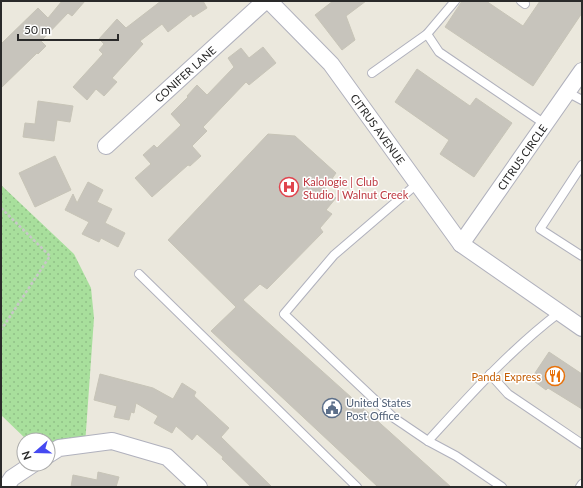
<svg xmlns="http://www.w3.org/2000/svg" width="583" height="488" font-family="Lato,sans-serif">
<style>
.grass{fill:url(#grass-dots)}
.building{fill:#c7c4bc;stroke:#c7c4b7}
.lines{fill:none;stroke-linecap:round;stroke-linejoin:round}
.service-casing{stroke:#b0b1bd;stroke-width:10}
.minor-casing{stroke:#b0b1bd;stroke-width:18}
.path{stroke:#c8c8c8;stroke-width:2.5;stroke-dasharray:3 2;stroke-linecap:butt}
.service{stroke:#fff;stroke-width:8}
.minor{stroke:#fff;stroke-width:16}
.labels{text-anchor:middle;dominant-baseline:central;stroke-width:3;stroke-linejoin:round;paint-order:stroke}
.street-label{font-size:11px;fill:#2a2a2a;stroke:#fff}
.health-label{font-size:11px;fill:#be3a42;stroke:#fff;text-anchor:start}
.food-label{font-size:11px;fill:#c56008;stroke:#fff;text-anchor:end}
.service-label{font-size:11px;fill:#4e5e75;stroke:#fff;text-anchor:start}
</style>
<defs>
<pattern id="grass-dots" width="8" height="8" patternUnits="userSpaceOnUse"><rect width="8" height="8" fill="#a8df9c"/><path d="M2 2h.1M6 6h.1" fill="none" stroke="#91c087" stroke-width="1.8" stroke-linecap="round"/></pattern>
</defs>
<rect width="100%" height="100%" fill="#ebe8dd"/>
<path class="grass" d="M1 185 74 254 91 288 94 318 85 445 48 455V440H27L1 415Z"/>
<g class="building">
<path d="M62 1H85L72 16 68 13 41 41 46 46 38 54 37 53 1 88V44L38 8 48 18Z"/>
<path d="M161 1H203L207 8 193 17 191 14 168 32 162 24 140 41 143 44 112 78 117 82 104 96 96 89 87 100 73 87 103 54 99 50 104 44 99 39 117 19 126 28Z"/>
<path d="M333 1H366L346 16 355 40 342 50 315 15Z"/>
<path d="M462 1H486L523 26 540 1H582V13L533 86 445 27Z"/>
<path d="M263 47 276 63 249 85 246 82 203 127 207 131 192 146 201 156 190 166 188 165 152 197 135 178 151 164 143 155 154 145 157 148 181 125 171 114 188 97 187 96 197 85 207 95 234 67 228 58 241 48 249 58Z"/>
<path d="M417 69 470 106 476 98 512 123 474 177 440 154 449 140 395 102Z"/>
<path d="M38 101 73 106 70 122 57 120 54 141 23 137 25 123 35 124Z"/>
<path d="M268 134 295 136 336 173 324 190 336 198 326 210 332 214 320 228 323 232 267 289 260 284 243 300 451 487H378L211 331 236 307 168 240Z"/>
<path d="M55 156 71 190 35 207 19 173Z"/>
<path d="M88 182 103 190 97 202 112 209 105 223 125 233 118 247 101 238 99 242 82 234 89 222 65 210 73 194 77 203Z"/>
<path d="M549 352 582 374V409L548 388 546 390 531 379Z"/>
<path d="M100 374 153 388 173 399 182 383 196 392 194 396 229 428 221 437 272 487H251L222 459 223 457 197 434 192 440 176 426 172 433 154 423 158 416 136 403 134 413 131 412 129 420 114 417 117 406 94 400Z"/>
<path d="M98 472 119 477 116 487H71L73 475 97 480Z"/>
</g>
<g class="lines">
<defs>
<g id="service">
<path d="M521 1 525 4"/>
<path d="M427 34 439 52 545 124"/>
<path d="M372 73 427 34 455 1"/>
<path d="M567 92 582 100"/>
<path d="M582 165 540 229 582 256"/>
<path d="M418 183 334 255 284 314 394 418 428 441 456 456 502 487"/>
<path d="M139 274 357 487"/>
<path d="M490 374 508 394 582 444"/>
<path d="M428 441C470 395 510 350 560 312"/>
<path d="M580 487 582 484"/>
</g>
<g id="minor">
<path d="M269 1 331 64 461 244 582 328"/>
<path d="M106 146 265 1"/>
<path d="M461 244 582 71"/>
<path d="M48 455 59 448 112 441 167 457 199 487"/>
<path d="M6 487 12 478 33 464"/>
</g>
</defs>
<use href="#service" class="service-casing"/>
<use href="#minor" class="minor-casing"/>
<path class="path" d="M1 208 50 256 1 330"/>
<use href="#service" class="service"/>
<use href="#minor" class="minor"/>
</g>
<defs>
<symbol id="hospital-ring" viewBox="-11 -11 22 22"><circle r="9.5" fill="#fff" stroke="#e0444e" stroke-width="1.5"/><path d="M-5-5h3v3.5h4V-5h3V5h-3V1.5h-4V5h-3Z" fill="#e0444e"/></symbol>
<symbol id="restaurant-ring" viewBox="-11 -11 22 22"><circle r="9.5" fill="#fff" stroke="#e8710a" stroke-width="1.5"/><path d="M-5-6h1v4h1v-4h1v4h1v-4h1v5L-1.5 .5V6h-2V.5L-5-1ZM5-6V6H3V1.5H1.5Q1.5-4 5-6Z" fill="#e8710a"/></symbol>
<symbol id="civic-ring" viewBox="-11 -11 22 22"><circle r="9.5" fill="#fff" stroke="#5c6f8a" stroke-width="1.5"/><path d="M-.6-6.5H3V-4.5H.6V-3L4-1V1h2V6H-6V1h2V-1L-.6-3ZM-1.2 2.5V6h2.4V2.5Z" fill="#5c6f8a"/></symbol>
</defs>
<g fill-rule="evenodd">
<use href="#hospital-ring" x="278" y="176" width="22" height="22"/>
<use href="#restaurant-ring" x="544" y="365" width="22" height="22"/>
<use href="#civic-ring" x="321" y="397" width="22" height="22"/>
</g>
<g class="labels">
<g class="street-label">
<text transform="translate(185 74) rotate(-42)">CONIFER LANE</text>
<text transform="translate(378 129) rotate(54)">CITRUS AVENUE</text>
<text transform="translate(522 157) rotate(-55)">CITRUS CIRCLE</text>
</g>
<g class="health-label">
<text x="303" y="181">Kalologie | Club<tspan x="303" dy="13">Studio | Walnut Creek</tspan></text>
</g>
<g class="food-label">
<text x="541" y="376">Panda Express</text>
</g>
<g class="service-label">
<text x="346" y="402">United States<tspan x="346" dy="13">Post Office</tspan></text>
</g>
</g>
<rect width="583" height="488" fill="none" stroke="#2a2a2a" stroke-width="4"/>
<g transform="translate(36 452) rotate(250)"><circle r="19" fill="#ffffff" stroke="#aaaaaa"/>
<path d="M0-3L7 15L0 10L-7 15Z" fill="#4549f1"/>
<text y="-6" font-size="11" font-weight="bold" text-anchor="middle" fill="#2a2a2a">N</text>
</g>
<path d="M18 34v6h100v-6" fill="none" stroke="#2a2a2a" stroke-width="2"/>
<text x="24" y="34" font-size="12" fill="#2a2a2a" stroke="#ffffff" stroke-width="3" paint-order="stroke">50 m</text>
</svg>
